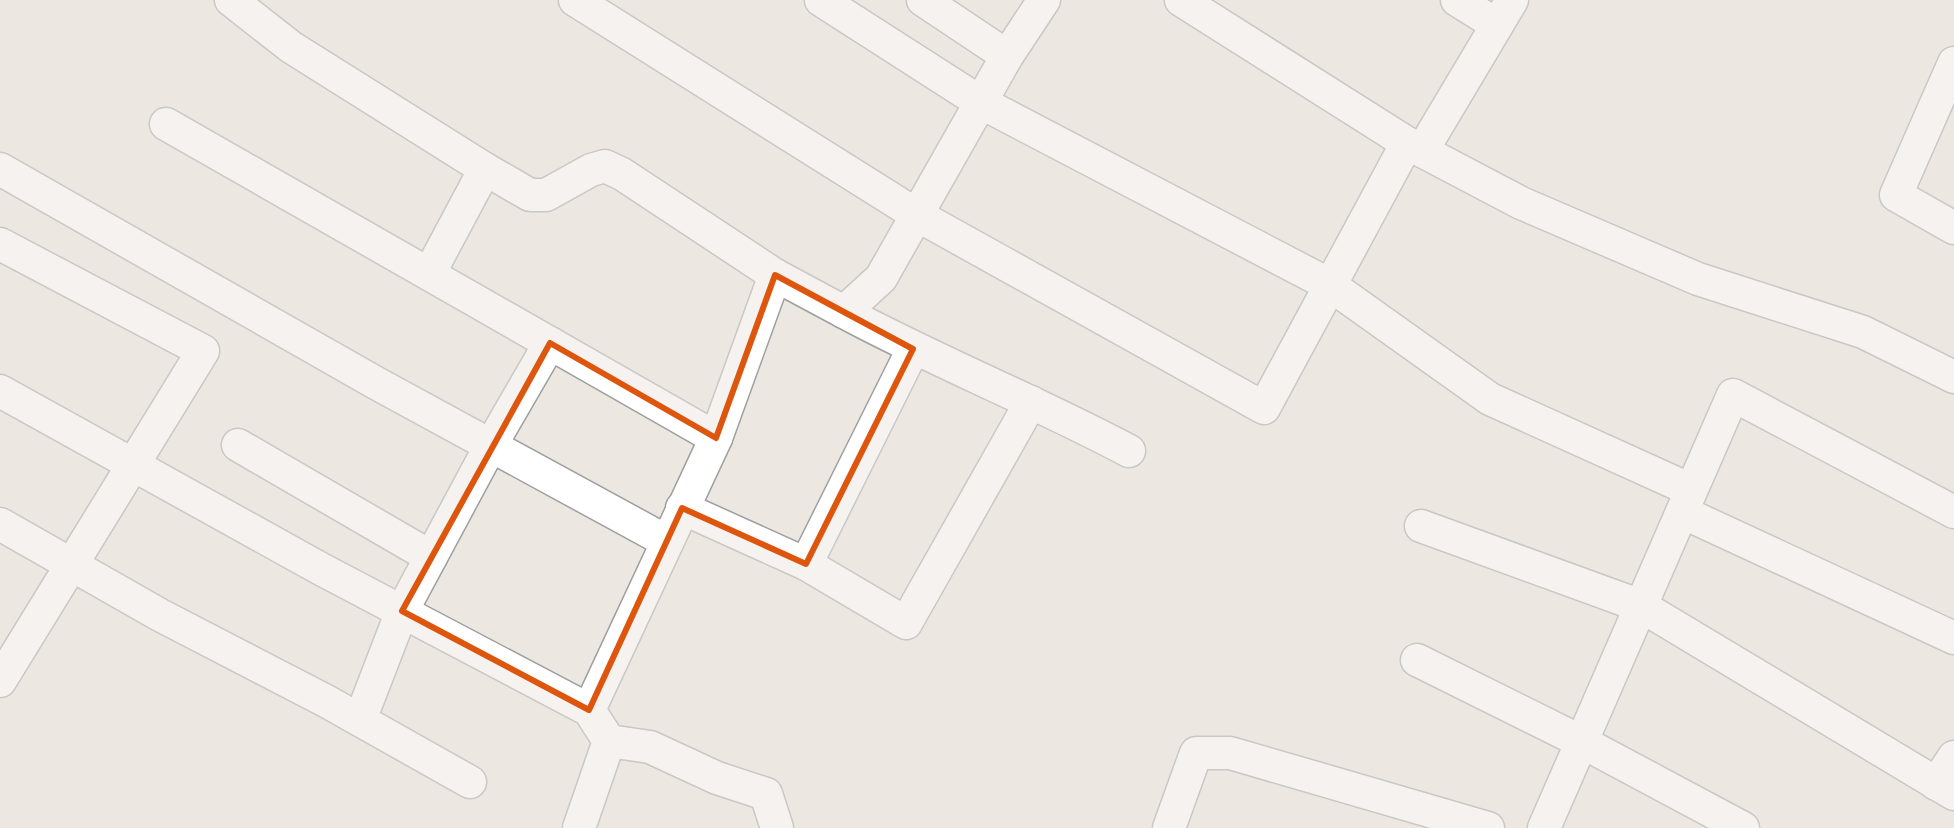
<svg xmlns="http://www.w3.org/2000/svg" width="1954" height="828" font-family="Arial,sans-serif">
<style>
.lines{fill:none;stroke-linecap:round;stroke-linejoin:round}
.minor-casing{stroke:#9f9f9f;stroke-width:35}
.minor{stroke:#fff;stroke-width:32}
.marked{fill:none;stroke:#de560d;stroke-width:6;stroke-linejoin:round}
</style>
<rect width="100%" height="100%" fill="#ece8e1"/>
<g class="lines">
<defs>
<g id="minor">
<path d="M231 0 291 47 485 169 530 195H546L591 170 605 166 622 174 775 275 844 312 881 278 1007 56 1044 0"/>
<path d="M575 0 917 215 1264 408 1407 143"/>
<path d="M821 0 980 102 1330 285 1490 399 1691 490"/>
<path d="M923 0 1007 56"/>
<path d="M1181 0 1407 143 1521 203 1698 279 1863 332 1954 377"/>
<path d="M1457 0 1497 25"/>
<path d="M1954 63 1896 195 1954 228"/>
<path d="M166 124 716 438"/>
<path d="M1422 151 1512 0"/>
<path d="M0 169 376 383 666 541"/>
<path d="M0 244 203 351 0 681"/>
<path d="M429 274 485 169"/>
<path d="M844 312C937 362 1035 401 1129 451"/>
<path d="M0 391 321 569 589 710 609 741 579 828"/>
<path d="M238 445 431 557"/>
<path d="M682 508 806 564 913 349"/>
<path d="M1682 512 1954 638"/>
<path d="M0 524 160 615 326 701 470 782"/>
<path d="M1421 526 1641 606 1954 794"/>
<path d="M806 564 906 623 1031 402"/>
<path d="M1417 660 1582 742 1743 828"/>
<path d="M589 710 716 438 775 275"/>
<path d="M360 720 402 611 491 445 550 343"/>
<path d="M609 741 650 747 717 778 766 794 777 828"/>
<path d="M1936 784 1954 757"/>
<path d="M1169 828 1196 753H1230L1488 828"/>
<path d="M1544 828 1733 395 1954 512"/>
</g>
</defs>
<use href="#minor" class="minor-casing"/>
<use href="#minor" class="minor"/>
</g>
<path d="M0 0H1954V828H0ZM775 275 913 349 806 564 682 508 589 710 402 611 550 343 716 438Z" fill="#ece8e1" fill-opacity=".55" fill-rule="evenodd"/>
<path class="marked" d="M775 275 913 349 806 564 682 508 589 710 402 611 550 343 716 438Z"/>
</svg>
